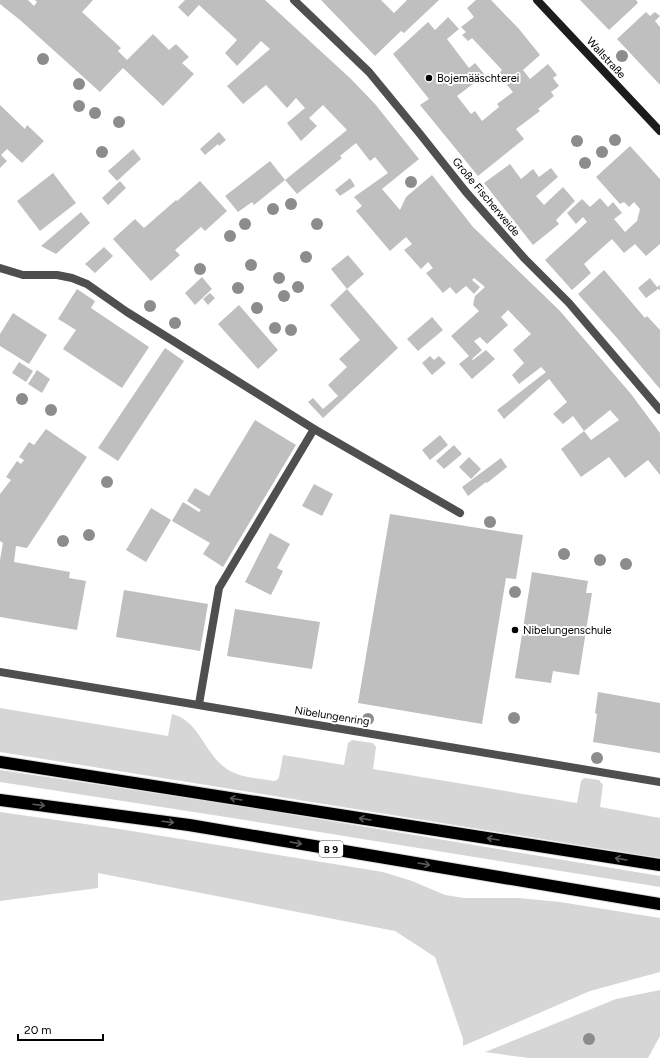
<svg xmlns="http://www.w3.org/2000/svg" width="660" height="1058" font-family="Figtree,sans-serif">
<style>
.green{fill:#d6d6d6}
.building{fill:#bfbfbf}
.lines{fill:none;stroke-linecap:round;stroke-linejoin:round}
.highway-casing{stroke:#dbdbdb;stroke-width:14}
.lane{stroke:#4f4f4f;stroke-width:8}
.street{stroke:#4f4f4f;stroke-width:8}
.secondary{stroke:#1c1c1c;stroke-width:8}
.highway{stroke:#000;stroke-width:12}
.tree{fill:#8c8c8c}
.oneway{stroke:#595959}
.poi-dot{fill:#000;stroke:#fff;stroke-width:1.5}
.labels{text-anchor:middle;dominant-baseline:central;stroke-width:4;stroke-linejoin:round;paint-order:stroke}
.shield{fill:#fff;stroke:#4c4c4c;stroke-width:1}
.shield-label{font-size:10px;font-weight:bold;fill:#000}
.street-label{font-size:11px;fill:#000;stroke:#fff}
.poi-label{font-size:11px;fill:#000;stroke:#fff;text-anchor:start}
</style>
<rect width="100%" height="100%" fill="#fff"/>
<g class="green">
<path d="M0 708 168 736 172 714C200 721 204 754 227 769 240 778 259 778 274 781L277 780 279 777 283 755 344 765 348 743 352 740 373 743 376 747 373 769 577 803 581 781 584 778 599 780 603 785 600 807 660 818V858L0 752Z"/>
<path d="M0 770 228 804 660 876V887L226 817 0 782Z"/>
<path d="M0 812 113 828 383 872 412 881 445 895 464 898H518L560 902 660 918V972L590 991 463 1046V1039L435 957 395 931 98 873V888L0 901Z"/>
<path d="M660 990V1036L648 1058H529L485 1052 616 999Z"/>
</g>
<g class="building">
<path d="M0 0H28L34 6 37 2 35 0H93L82 12 121 48 118 51 127 60 153 34 169 50 176 44 189 57 182 63 194 74 163 106 123 68 100 92 20 20 0 4Z"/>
<path d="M185 0H265L351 79 375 104 419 159 382 189 400 210 406 197 432 175 473 227 560 311 631 394 660 433V475L648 460 625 478 609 457 581 477 561 449 584 431 591 440 619 420 610 410 584 431 573 416 563 424 553 414 567 402 549 379 504 419 497 410 546 372 541 367 519 384 512 375 524 363 513 350 531 334 508 310 501 317 508 325 487 344 480 337 474 341 482 350 472 359 473 360 486 350 495 359 472 379 459 364 469 356 451 336 479 311 473 305 475 296 485 287 474 278 472 280 480 287 474 294 466 286 456 294 450 287 443 293 426 273 433 268 428 262 421 269 404 250 412 244 406 237 390 251 356 211 362 206 354 197 388 173 375 157 370 161 356 143 340 156 342 158 297 194 285 180 347 130 323 105 309 118 317 126 301 141 287 123 305 108 296 98 287 108 266 85 243 104 227 86 270 49 261 41 237 66 225 53 237 40 199 5 188 17 178 7Z"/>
<path d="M321 0H381L394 13 407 0H439L404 33 401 31 375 56Z"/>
<path d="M476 0H491L519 29 540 55 523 70 530 79 548 64 557 75 553 78 559 86 551 92 554 96 538 109 540 111 516 129 524 139 478 176 420 105 429 99 393 54 428 22 435 30 448 17 459 29 447 39 469 68 475 63 485 75 457 96 471 114 475 111 482 121 499 107 497 104 513 92 507 85 512 80 508 76 504 79 499 73 502 70 472 38 468 41 462 35 466 32 461 27 474 17 467 8Z"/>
<path d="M580 0H636L638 3 609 30Z"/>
<path d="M646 12 650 16 655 12 660 16 655 21 660 27V85L617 39Z"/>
<path d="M0 105 25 129 27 125 44 141 22 163 7 149 1 155 7 161 0 168Z"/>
<path d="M219 132 226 140 219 146 218 144 205 155 200 149Z"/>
<path d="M630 146 660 179V244L646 256 635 244 624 253 612 239 584 264 591 273 572 290 545 260 587 222 583 217 576 224 567 213 582 199 590 207 600 198 608 207 613 202 622 213 614 219 625 232 637 221 640 209 634 202 629 207 624 202 620 204 596 177Z"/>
<path d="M133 149 141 159 117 181 108 171Z"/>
<path d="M270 161 285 180 254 205 252 202 238 212 225 196Z"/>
<path d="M510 164 521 179 533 169 539 177 551 168 558 177 536 196 544 205 563 187 575 201 556 220 559 224 533 245 484 183Z"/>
<path d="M53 173 76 203 40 231 17 201Z"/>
<path d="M350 178 355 186 340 196 335 190Z"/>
<path d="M120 181 126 188 108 205 102 198Z"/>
<path d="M200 181 227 211 205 231 201 227 175 250 180 255 151 281 113 239 135 219 144 228 176 200 177 201Z"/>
<path d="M81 212 90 223 56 254 41 246Z"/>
<path d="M104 247 113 256 95 273 85 264Z"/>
<path d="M348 255 364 274 347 289 331 269Z"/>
<path d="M604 270 645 318 647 316 660 330V389L617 338 578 294Z"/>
<path d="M202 277 212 289 195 305 185 293Z"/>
<path d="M650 278 657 287 660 285V290L658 289 646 298 638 288Z"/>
<path d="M77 289 95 301 91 308 149 347 122 388 63 349 76 330 58 319Z"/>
<path d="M347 289 398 348 323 418 308 402 313 398 323 409 338 396 328 385 347 367 339 359 360 340 330 305Z"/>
<path d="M210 293 215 298 208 305 203 299Z"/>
<path d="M239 305 278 350 258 369 218 324Z"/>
<path d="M13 313 47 335 29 364 0 346V334Z"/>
<path d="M432 317 443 330 418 351 407 339Z"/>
<path d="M165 348 184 361 118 461 98 448Z"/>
<path d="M430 356 434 360 439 356 446 363 432 375 422 363Z"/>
<path d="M19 362 33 371 26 382 12 373Z"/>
<path d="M37 370 50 379 42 393 28 384Z"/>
<path d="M255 420 296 445 223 567 203 554 210 543 172 521 183 502 199 512 201 510 187 501 195 488 209 496Z"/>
<path d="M46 429 87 457 27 548 16 546 14 562 70 572 69 578 86 581 77 630 0 617V560L3 543 0 541V494L11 480 6 477 17 461 21 464 24 460 19 457 29 442 34 445Z"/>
<path d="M440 435 448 445 430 460 422 450Z"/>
<path d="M454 445 462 454 444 469 436 461Z"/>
<path d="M469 457 481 469 471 479 459 467Z"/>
<path d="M501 458 507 467 487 483 486 482 468 496 462 487Z"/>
<path d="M314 484 333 494 322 516 302 506Z"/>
<path d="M151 508 171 520 146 562 126 550Z"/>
<path d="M390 514 523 535 516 579 506 578 482 724 358 703Z"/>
<path d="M270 533 290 544 277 568 283 571 271 595 245 582Z"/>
<path d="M532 572 588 581 586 593H592L579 675 553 671 551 683 515 678Z"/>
<path d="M124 590 208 604 200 651 116 637Z"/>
<path d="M235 609 320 622 312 669 227 656Z"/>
<path d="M598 692 660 703V753L593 742 597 714 595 713Z"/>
</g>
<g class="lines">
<defs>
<g id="highway">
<path d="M0 762 660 865"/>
<path d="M0 800 189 825 660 904"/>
</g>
</defs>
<use href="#highway" class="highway-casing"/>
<g class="lane">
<path d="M0 268 23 275H57L72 278 87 284 127 312 314 429 460 513"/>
<path d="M199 704 219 588 314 429"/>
</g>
<g class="street">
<path d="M294 0 369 72 420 134 466 192 525 259 569 303 660 410"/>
<path d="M0 672 660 782"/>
</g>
<path class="secondary" d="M537 0 660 131"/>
<use href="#highway" class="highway"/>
</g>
<g class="tree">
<circle cx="622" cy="56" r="6"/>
<circle cx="43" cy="59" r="6"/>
<circle cx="79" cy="84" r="6"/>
<circle cx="79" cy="106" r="6"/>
<circle cx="95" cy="113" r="6"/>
<circle cx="119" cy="122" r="6"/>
<circle cx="615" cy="140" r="6"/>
<circle cx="577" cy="141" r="6"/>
<circle cx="102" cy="152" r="6"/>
<circle cx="602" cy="152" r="6"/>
<circle cx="585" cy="163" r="6"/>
<circle cx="411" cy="182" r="6"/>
<circle cx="291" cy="204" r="6"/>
<circle cx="273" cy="209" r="6"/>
<circle cx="245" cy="224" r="6"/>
<circle cx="317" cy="224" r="6"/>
<circle cx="230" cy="236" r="6"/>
<circle cx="306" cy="257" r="6"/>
<circle cx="251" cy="265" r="6"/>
<circle cx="200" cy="269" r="6"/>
<circle cx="279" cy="278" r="6"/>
<circle cx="298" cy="287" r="6"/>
<circle cx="238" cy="288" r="6"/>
<circle cx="284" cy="296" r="6"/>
<circle cx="150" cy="306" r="6"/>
<circle cx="257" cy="308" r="6"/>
<circle cx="175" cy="323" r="6"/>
<circle cx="275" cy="328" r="6"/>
<circle cx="291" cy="330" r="6"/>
<circle cx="22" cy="399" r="6"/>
<circle cx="51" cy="410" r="6"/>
<circle cx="107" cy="482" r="6"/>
<circle cx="490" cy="522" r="6"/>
<circle cx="89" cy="535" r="6"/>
<circle cx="63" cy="541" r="6"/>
<circle cx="564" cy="554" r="6"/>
<circle cx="600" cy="560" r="6"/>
<circle cx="626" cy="564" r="6"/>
<circle cx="515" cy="592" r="6"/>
<circle cx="514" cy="718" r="6"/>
<circle cx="368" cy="719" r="6"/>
<circle cx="597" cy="758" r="6"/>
<circle cx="589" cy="1039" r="6"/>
</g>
<defs><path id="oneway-shaft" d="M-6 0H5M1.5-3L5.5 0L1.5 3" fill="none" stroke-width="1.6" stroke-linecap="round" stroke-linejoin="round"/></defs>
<g class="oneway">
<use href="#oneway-shaft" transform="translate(236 799) rotate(-171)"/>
<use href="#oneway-shaft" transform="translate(39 805) rotate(7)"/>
<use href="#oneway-shaft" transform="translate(365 819) rotate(-171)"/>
<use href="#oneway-shaft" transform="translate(168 822) rotate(7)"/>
<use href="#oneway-shaft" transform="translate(493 839) rotate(-171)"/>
<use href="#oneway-shaft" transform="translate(296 843) rotate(10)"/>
<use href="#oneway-shaft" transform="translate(621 859) rotate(-171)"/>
<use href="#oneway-shaft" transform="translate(424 864) rotate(10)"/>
</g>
<g class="poi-dot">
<circle cx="429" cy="78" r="4"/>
<circle cx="515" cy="630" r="4"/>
</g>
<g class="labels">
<rect class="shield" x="319" y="841" width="24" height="16" rx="3"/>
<g class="shield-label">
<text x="331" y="849">B 9</text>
</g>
<g class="street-label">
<text transform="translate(606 58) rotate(47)">Wallstraße</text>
<text transform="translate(486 197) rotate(50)">Große Fischerweide</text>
<text transform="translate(332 716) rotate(9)">Nibelungenring</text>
</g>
<g class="poi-label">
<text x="437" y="78">Bojemääschterei</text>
<text x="523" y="630">Nibelungenschule</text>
</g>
</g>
<path d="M18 1034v6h85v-6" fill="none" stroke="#000000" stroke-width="2"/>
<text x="24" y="1034" font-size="12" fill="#000000" stroke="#ffffff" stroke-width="3" paint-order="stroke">20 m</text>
</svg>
